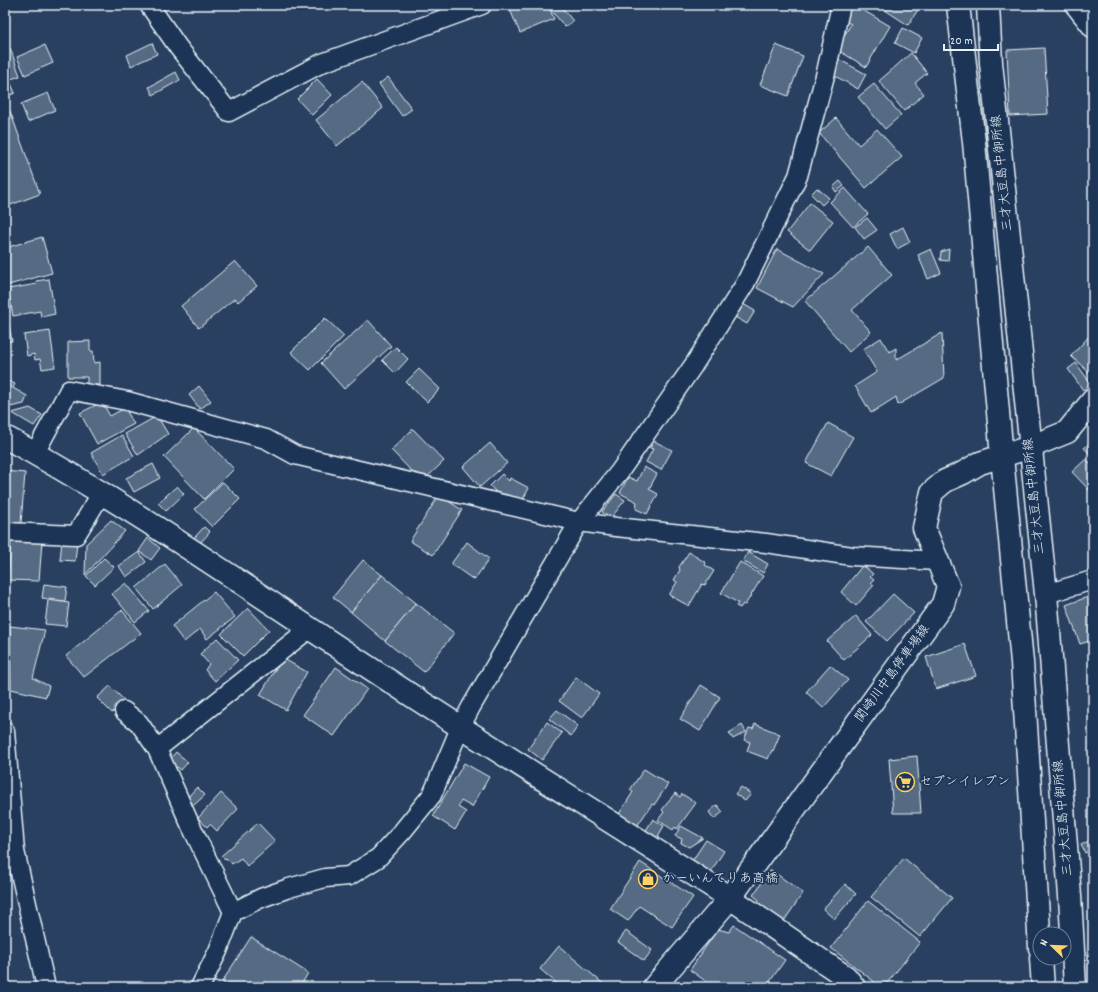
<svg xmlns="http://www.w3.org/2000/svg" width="1098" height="992" font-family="Dekko,'Klee One',sans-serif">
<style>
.building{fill:#556a83;stroke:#e8f1f8}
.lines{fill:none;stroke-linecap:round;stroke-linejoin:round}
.minor-casing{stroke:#e8f1f8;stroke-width:21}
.tertiary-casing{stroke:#e8f1f8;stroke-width:25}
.secondary-casing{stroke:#e8f1f8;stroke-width:25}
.minor{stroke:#1d3557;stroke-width:18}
.tertiary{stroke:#1d3557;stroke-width:22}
.secondary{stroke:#1d3557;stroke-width:22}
.labels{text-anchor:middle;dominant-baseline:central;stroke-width:3.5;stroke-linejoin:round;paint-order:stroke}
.street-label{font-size:13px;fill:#e8f1f8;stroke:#1d3557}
.poi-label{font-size:13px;fill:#e8f1f8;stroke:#1d3557;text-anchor:start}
</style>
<rect width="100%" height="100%" fill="#294061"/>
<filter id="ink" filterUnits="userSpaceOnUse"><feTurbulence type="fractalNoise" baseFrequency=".025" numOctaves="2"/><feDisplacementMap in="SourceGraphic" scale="8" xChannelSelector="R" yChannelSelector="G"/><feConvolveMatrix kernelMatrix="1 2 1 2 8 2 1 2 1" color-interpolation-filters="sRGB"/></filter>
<g filter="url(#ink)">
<g class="building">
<path d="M508 5H548L554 19 520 33Z"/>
<path d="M557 5H560L573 21 565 27 551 10Z"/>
<path d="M852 5H854L890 26 866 67 836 49 851 24 843 20Z"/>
<path d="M880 5H921L908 25 879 6Z"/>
<path d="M903 28 922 38 914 53 895 43Z"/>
<path d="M152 43 157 54 131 66 127 55Z"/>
<path d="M45 45 53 63 25 75 17 57Z"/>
<path d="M776 45 803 56 788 96 760 85Z"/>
<path d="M10 48 20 76 5 81V50Z"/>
<path d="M1044 48 1048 114 1010 116 1007 50Z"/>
<path d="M911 53 927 73 915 83 924 94 904 111 879 81Z"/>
<path d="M838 59 866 74 858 89 830 73Z"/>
<path d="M176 72 180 80 153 95 149 87Z"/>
<path d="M388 77 412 109 402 116 379 84Z"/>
<path d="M317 79 332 95 312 115 297 99Z"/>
<path d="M10 81 15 93 5 97V83Z"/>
<path d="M362 82 383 108 337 146 316 120Z"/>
<path d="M874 84 901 115 885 129 858 97Z"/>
<path d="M48 93 55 110 28 122 21 104Z"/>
<path d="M10 111 40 194 5 207V112Z"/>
<path d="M836 118 859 145 877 129 902 157 866 188 819 133Z"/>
<path d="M840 181 844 186 836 192 833 187Z"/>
<path d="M817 188 829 198 822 205 811 194Z"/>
<path d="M845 188 868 214 853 227 830 202Z"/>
<path d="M810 203 833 221 810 250 787 232Z"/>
<path d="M867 218 877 230 864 239 855 227Z"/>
<path d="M903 227 910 242 897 249 890 234Z"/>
<path d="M42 237 52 273 5 286V248Z"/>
<path d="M868 247 892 275 852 310 871 332 849 352 805 301Z"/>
<path d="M777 249 824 274 793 307 757 288Z"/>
<path d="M931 249 941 273 928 279 918 255Z"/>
<path d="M949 249 948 261 940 260 941 252Z"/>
<path d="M235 261 257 286 238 302 235 298 199 328 181 306Z"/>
<path d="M49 279 55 314 41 317 40 311 13 316 8 289 37 284 36 281Z"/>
<path d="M743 304 755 311 747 324 735 317Z"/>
<path d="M5 305 12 341 5 342Z"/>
<path d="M325 318 344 336 310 370 291 352Z"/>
<path d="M368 320 391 346 344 389 321 363Z"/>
<path d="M50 331 55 367 42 369 40 359 35 360 34 354 27 356 24 335Z"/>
<path d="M1093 332V376L1071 356Z"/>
<path d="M942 333 944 378 898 405 896 397 871 413 855 386 877 372 863 349 881 338 889 352 896 348V360Z"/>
<path d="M90 341V351H93L94 363 100 362V385H87V377H68V342Z"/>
<path d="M396 347 408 359 395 373 382 360Z"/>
<path d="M1076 363 1091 384 1083 390 1068 369Z"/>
<path d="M419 369 440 389 427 402 406 382Z"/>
<path d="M5 380 15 384 13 388 27 396 24 404 10 407 5 405Z"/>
<path d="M199 386 211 401 200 409 189 395Z"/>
<path d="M102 402 110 416 125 408 134 424 97 444 80 413Z"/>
<path d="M30 408 42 415 34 426 12 413Z"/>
<path d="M157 416 168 434 138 455 125 434Z"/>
<path d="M828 423 853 437 831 476 806 463Z"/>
<path d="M194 428 234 469 204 499 164 457Z"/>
<path d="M413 429 444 461 422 482 391 450Z"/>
<path d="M122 435 134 456 103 474 91 453Z"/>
<path d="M1093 440V457L1084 448Z"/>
<path d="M654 441 672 450 661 470 646 462 653 449 650 448Z"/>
<path d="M490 443 507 463 480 487 463 467Z"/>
<path d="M1086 459 1093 466V494L1072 472Z"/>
<path d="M153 464 160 478 134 492 126 478Z"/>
<path d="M644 467 657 474 649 489 658 494 647 514 636 509 637 502 620 493 628 477 637 481Z"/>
<path d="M5 471 25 473 21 523 5 522Z"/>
<path d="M502 474 509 481 510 478 529 488 521 503 502 494 500 496 490 486Z"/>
<path d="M223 482 240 499 212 527 195 509Z"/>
<path d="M177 486 184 494 166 511 158 503Z"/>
<path d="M616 494 625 500 611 518 602 512Z"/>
<path d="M439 495 462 510 433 555 410 541Z"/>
<path d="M111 520 125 531 85 575 86 544Z"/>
<path d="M204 527 210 532 200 543 194 538Z"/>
<path d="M148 538 160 548 151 560 139 551Z"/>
<path d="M11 540 42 541 39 581 8 580Z"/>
<path d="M62 541 77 543 75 561 60 560Z"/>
<path d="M467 542 489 559 474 580 451 564Z"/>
<path d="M139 552 146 562 126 577 119 566Z"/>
<path d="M689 552 706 563 705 565 714 571 705 585 702 584 689 606 669 595 677 582 674 580 680 570 679 567Z"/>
<path d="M748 552 768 564 763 573 743 561Z"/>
<path d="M104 558 114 567 95 585 86 576Z"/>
<path d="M363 560 382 575 351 612 333 597Z"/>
<path d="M740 562 763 576 745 605 743 604 740 608 736 606 738 603 721 593Z"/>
<path d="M165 564 182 585 153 609 136 588Z"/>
<path d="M863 565 873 574 870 577 874 580 871 583 874 585 856 606 841 592Z"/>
<path d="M382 575 416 603 385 641 351 612Z"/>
<path d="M126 583 149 611 135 622 112 594Z"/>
<path d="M44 584 67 587 65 601 42 598Z"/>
<path d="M214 592 235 617 207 639 200 629 184 642 172 626Z"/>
<path d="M893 594 914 613 887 641 866 622Z"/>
<path d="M1093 595V640L1080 644 1066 605Z"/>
<path d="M48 600 69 603 66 626 45 624Z"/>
<path d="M416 603 454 633 424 672 385 641Z"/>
<path d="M248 608 269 630 243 656 221 634Z"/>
<path d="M122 610 141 633 84 677 66 656Z"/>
<path d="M856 616 872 635 844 660 827 641Z"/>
<path d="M10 626 45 630 33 678 49 686 46 697 11 689Z"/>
<path d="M217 638 238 660 215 681 205 670 209 664 200 654Z"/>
<path d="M965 644 976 676 936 689 926 657Z"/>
<path d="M1093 651V660L1089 653Z"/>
<path d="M282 658 307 672 286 710 260 695Z"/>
<path d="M830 665 848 680 823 708 806 692Z"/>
<path d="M336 667 367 689 334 736 303 715Z"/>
<path d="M576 677 599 694 582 718 559 701Z"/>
<path d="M701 685 720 697 700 731 680 719Z"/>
<path d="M110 686 125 701 112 713 97 698Z"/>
<path d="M557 710 578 726 571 736 549 719Z"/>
<path d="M547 722 562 733 542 760 528 749Z"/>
<path d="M755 724 780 734 773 751 772 750 768 759 747 751 750 742 744 740 749 728 753 729Z"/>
<path d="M742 725 746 732 733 739 729 733Z"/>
<path d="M176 752 188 762 181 770 177 767 176 769 169 760Z"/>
<path d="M917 756 921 813H893L889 759Z"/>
<path d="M464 763 489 777 472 807 461 801 458 807 466 812 455 830 433 816Z"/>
<path d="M644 769 668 784 654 805 652 804 637 826 619 814 633 792 630 790Z"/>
<path d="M197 787 205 795 194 805 187 798Z"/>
<path d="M741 787 751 794 745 801 735 794Z"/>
<path d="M221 793 238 809 217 831 210 824 207 827 198 818Z"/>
<path d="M675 793 680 797 682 794 696 803 677 829 675 827 673 830 658 820 664 812 662 810Z"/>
<path d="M717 805 723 812 714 819 709 812Z"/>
<path d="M653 819 664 826 658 836 660 837 656 843 643 835Z"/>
<path d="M258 823 275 841 247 866 241 858 232 864 229 860 228 861 226 859 225 860 221 856Z"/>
<path d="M681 826 703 838 689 847 681 843 682 839 675 836Z"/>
<path d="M1093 839V849L1085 853 1081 845Z"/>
<path d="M706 840 724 851 710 873 692 861Z"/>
<path d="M904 858 952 898 920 937 871 897Z"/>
<path d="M640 862 693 897 672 927 639 906 628 921 610 909Z"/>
<path d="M771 870 803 893 782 924 756 905 759 900 753 895Z"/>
<path d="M845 884 856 894 834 919 823 909Z"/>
<path d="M868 901 920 942 884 987H881L831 948Z"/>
<path d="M734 925 785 960 766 987H714L690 970 718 929 729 932Z"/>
<path d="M626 931 652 950 644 961 618 942Z"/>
<path d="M251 937 308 973 300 987H230L222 982Z"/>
<path d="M559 946 607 987H561L540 969Z"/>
<path d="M536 980 545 987H530Z"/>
</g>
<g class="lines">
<defs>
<g id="minor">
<path d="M149 5 178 47 229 112 322 63 482 5"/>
<path d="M1074 5 1093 29"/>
<path d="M35 453 69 390 127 401 266 439 295 455 579 522 616 527 766 543 852 556 937 561"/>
<path d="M5 532 76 535 101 494"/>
<path d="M1046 594 1093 580"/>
<path d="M124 711 139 723 157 749"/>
<path d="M5 731 15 851 46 987"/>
<path d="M233 912 190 824 157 749 309 629"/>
<path d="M200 987 218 951 233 912 261 898 289 888 325 878 349 876 378 858 401 833 432 795 460 728 471 707 579 522 620 471 693 366 745 284 798 176 826 72 841 5"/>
</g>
<path id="tertiary" d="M5 437C139 510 263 599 391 682 503 756 618 825 730 898 769 924 807 951 846 977L854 987"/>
<g id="secondary">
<path d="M958 5 974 142 1002 457 1022 662 1040 948"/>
<path d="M988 5 991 63 1046 594 1070 896 1075 987"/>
<path d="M1041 958 1043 987"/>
<path d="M654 987 730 898 943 604 948 586 924 528 932 492 945 481 963 473 980 463 1030 447 1067 432 1093 400"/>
</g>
</defs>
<use href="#minor" class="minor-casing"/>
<use href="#tertiary" class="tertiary-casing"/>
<use href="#secondary" class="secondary-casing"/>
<use href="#minor" class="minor"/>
<use href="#tertiary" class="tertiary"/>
<use href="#secondary" class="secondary"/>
</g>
</g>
<defs>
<symbol id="supermarket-ring" viewBox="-11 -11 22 22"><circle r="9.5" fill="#1d3557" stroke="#ffd166" stroke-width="1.5"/><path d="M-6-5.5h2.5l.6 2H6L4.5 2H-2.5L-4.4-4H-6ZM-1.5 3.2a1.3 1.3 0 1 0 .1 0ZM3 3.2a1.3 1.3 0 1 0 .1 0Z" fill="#ffd166"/></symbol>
<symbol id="shop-ring" viewBox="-11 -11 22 22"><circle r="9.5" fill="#1d3557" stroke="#ffd166" stroke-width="1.5"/><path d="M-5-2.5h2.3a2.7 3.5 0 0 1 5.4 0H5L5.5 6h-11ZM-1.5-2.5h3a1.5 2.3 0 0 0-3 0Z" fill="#ffd166"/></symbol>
</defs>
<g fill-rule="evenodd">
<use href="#supermarket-ring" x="894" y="771" width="22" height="22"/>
<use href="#shop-ring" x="637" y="868" width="22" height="22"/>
</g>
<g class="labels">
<g class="street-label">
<text transform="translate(1003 173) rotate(-96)">三才大豆島中御所線</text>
<text transform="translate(1035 496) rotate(-96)">三才大豆島中御所線</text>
<text transform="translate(893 674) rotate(-54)">関崎川中島停車場線</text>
<text transform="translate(1064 818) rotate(-95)">三才大豆島中御所線</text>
</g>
<g class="poi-label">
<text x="919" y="782">セブンイレブン</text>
<text x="662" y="879">かーいんてりあ高橋</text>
</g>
</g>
<rect width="1098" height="992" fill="none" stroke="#1d3557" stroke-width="20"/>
<rect x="10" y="10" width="1078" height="972" fill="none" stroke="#e8f1f8" stroke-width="1.5" filter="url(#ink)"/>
<g transform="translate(1052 946) rotate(293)"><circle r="19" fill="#1d3557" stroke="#6e8097"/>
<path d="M0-3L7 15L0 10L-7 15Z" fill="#ffd166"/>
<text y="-6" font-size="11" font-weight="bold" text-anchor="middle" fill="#e8f1f8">N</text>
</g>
<path d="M944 44v6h54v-6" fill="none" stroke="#e8f1f8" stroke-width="2"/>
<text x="950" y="44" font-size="12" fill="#e8f1f8" stroke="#1d3557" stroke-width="3" paint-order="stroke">20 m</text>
</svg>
